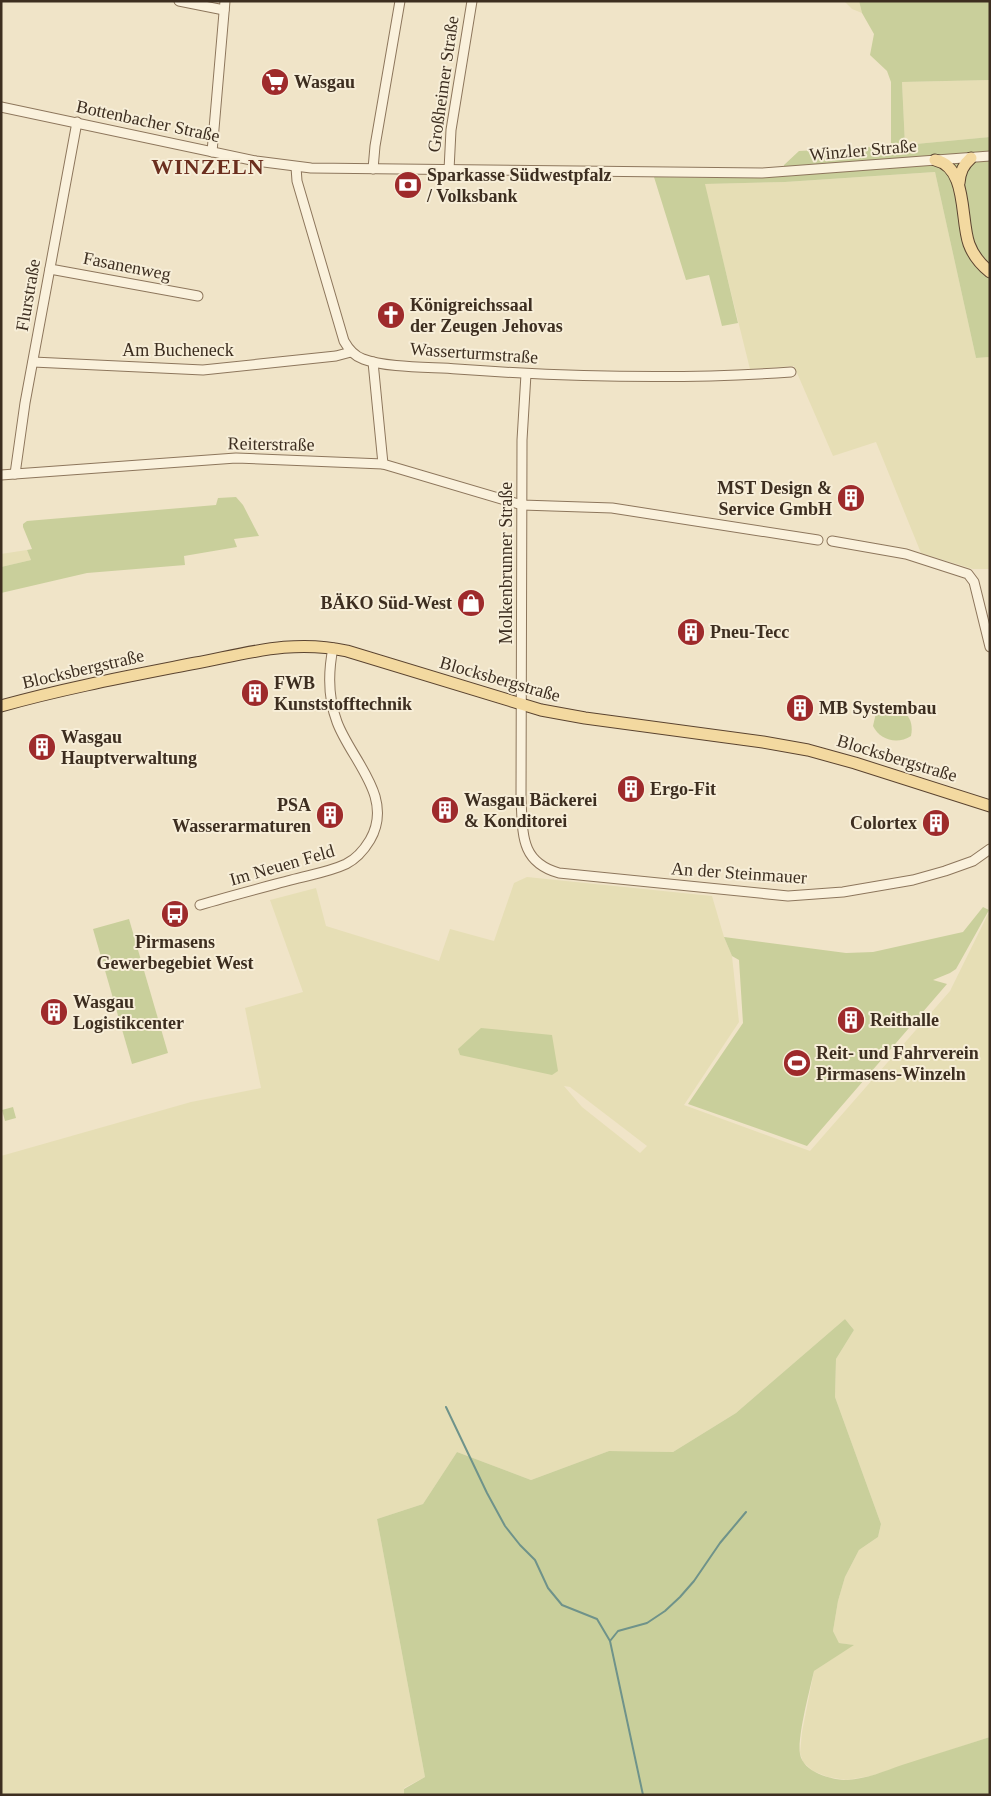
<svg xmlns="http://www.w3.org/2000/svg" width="991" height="1796" font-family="'Times New Roman',serif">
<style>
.farmland{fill:#e6deb5;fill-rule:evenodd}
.green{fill:#c9cf9b}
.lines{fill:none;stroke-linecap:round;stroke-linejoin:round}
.stream{stroke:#6f938a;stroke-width:2}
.minor-casing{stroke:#8d765c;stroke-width:11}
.major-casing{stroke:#5b4430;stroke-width:13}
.minor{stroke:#faf1dc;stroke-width:9}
.major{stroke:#f3d9a0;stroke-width:11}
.labels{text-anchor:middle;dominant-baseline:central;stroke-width:4;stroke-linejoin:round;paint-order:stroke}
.poi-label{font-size:18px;font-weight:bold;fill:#3d2e20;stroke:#f7eed8;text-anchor:start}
.street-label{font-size:18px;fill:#3d2e20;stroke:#f7eed8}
.district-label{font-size:22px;font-weight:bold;letter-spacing:1px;fill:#6b2e1e;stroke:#f7eed8}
</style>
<rect width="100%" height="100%" fill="#f0e4c8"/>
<g class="farmland">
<path d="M844 1H859L862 13 852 9Z"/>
<path d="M990 80V137L905 145 902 82Z"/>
<path d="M935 172 976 358 990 357V569H973L921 553 876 442 833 456 794 366 750 369 704 184 785 182Z"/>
<path d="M27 550 31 560 1 567V554Z"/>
<path d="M527 877 712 896 724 937 732 956 739 1022 684 1105 810 1151 950 991 988 914H990V1737L871 1776 846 1780 828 1777 813 1771 803 1762 800 1753 802 1732 814 1671 853 1645 839 1643 833 1631 838 1601 845 1577 859 1550 878 1537 881 1524 835 1397 836 1359 854 1330 845 1319 736 1413 673 1452 609 1451 531 1480 457 1452 423 1504 377 1519 425 1777 404 1788V1795H1V1156L191 1102 261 1088 245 1008 303 992 270 900 316 888 326 926 439 961 450 929 494 941 514 883ZM564 1086 570 1087 647 1146 640 1153 582 1107Z"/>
</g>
<g class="green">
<path d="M859 1H990V80L902 82 905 145 990 137V357L976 358 935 172 785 182 705 184 738 323 722 326 709 275 686 280 654 177 743 178 784 176V165L799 151 891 146V82L887 71 870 55 874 34 862 13Z"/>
<path d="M236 497 243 505 259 536 234 539 237 547 184 556 185 565 87 573 1 593V567L31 560 27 550 32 549 23 527V524L27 521 216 505 218 498Z"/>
<path d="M882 707C902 706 915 716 911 736 897 745 880 740 873 726L876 713Z"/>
<path d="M983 907 989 910 956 969 950 973 933 980 947 984 807 1146 688 1104 743 1023 739 960 732 956 724 937 846 953 873 952 963 932Z"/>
<path d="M129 919 168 1053 132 1064 93 929Z"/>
<path d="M481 1028 552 1035 558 1071 552 1075 460 1055 458 1049Z"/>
<path d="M13 1107 16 1118 5 1121 2 1110Z"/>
<path d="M845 1319 854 1330 836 1359 835 1397 881 1524 878 1537 859 1550 845 1577 838 1601 833 1631 839 1643 854 1645 814 1671C810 1689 797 1737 800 1754 803 1772 831 1780 847 1780 866 1779 885 1771 902 1765 931 1756 961 1746 990 1737V1795H404V1789L425 1777 377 1519 423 1504 457 1452 531 1480 609 1451 673 1452 736 1413Z"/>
</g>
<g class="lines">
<g class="stream">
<path d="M446 1407 487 1493 505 1526 520 1545 535 1560 548 1588 562 1605 597 1619 610 1641 643 1795"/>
<path d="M610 1641 618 1631 647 1623 665 1611 680 1597 694 1581 720 1543 746 1512"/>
</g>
<defs>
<g id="minor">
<path d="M179 1 224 10"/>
<path d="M1 107 256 161 311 168 762 173 990 156"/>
<path d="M212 152 225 1"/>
<path d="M296 167 297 181 344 341C349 350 354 356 363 359 387 368 431 367 457 369 568 377 680 380 791 372"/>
<path d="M373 169 375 146 400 1"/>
<path d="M449 170 451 130 472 1"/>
<path d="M50 269 198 296"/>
<path d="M33 362 203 370 336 356 351 352"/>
<path d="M373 362 383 464"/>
<path d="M526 374 522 440 521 799C523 834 520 862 559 873L788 896 843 892 913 880 945 871 973 861 990 849"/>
<path d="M15 474 25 403 77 122"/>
<path d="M1 475 236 458 383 464 522 505 612 508 818 540"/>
<path d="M832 541 906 554 968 574 974 582 990 647"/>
<path d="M200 905C230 896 261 888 291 880 309 875 329 872 346 864 356 859 364 850 370 840 395 797 351 760 337 722 328 698 328 673 333 648"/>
</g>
<g id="major">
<path d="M935 160C968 167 960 219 969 244 973 255 980 264 990 272"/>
<path d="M959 183C960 172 963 165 971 158"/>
<path d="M1 706C65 688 130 676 196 663 249 653 293 639 347 651L541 710 585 718 763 742 808 750 855 763 990 806"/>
</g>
</defs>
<use href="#minor" class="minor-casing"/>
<use href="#major" class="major-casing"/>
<use href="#minor" class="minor"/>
<use href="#major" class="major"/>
</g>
<defs>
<symbol id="supermarket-disc" viewBox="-11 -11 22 22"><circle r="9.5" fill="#9e2a2b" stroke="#f7eed8"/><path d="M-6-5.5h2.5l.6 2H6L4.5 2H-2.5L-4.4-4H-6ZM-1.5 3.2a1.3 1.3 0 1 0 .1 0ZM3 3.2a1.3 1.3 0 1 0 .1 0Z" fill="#fff"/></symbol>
<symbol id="bank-disc" viewBox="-11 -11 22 22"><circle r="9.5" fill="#9e2a2b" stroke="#f7eed8"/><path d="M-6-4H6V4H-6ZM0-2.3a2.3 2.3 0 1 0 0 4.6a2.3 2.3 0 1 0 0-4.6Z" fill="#fff"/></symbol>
<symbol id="church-disc" viewBox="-11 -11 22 22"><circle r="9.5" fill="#9e2a2b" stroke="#f7eed8"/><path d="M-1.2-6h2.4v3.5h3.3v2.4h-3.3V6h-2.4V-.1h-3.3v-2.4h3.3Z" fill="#fff"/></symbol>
<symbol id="building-disc" viewBox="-11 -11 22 22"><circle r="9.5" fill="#9e2a2b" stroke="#f7eed8"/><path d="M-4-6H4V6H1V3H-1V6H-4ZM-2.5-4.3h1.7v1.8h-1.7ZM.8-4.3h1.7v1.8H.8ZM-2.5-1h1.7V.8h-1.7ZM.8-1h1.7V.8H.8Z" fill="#fff"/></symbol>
<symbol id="shop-disc" viewBox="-11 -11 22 22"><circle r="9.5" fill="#9e2a2b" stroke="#f7eed8"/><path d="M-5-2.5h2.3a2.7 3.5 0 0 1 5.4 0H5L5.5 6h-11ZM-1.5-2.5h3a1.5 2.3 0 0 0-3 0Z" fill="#fff"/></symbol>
<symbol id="bus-disc" viewBox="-11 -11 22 22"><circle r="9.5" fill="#9e2a2b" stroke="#f7eed8"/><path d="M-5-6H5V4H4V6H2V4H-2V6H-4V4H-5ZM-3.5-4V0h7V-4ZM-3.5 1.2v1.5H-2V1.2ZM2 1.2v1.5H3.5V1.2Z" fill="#fff"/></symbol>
<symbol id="stadium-disc" viewBox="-11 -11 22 22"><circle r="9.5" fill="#9e2a2b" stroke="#f7eed8"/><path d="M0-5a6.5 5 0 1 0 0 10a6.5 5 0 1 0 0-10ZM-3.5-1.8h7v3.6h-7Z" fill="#fff"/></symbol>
</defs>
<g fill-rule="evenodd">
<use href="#supermarket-disc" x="259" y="66" width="32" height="32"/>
<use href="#bank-disc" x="392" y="169" width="32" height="32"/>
<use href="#church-disc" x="375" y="299" width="32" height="32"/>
<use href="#building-disc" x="835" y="482" width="32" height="32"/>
<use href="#shop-disc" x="455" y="587" width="32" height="32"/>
<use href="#building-disc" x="675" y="616" width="32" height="32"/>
<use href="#building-disc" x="239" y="677" width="32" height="32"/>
<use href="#building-disc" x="784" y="692" width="32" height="32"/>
<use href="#building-disc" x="26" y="731" width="32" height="32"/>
<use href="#building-disc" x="615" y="773" width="32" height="32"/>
<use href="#building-disc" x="429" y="794" width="32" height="32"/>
<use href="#building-disc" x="314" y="799" width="32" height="32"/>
<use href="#building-disc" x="920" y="807" width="32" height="32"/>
<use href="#bus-disc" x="159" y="898" width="32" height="32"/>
<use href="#building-disc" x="38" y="996" width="32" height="32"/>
<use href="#building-disc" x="835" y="1004" width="32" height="32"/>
<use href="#stadium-disc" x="781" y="1047" width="32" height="32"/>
</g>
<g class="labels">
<g class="poi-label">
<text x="294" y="82">Wasgau</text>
<text x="427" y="175">Sparkasse Südwestpfalz<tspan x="427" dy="21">/ Volksbank</tspan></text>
<text x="410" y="305">Königreichssaal<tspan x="410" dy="21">der Zeugen Jehovas</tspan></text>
<text x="832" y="488" text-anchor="end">MST Design &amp;<tspan x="832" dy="21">Service GmbH</tspan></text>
<text x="452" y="603" text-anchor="end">BÄKO Süd-West</text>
<text x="710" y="632">Pneu-Tecc</text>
<text x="274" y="683">FWB<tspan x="274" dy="21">Kunststofftechnik</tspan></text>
<text x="819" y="708">MB Systembau</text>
<text x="61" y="737">Wasgau<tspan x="61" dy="21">Hauptverwaltung</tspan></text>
<text x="650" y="789">Ergo-Fit</text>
<text x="464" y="800">Wasgau Bäckerei<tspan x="464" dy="21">&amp; Konditorei</tspan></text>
<text x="311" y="805" text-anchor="end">PSA<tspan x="311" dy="21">Wasserarmaturen</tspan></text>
<text x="917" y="823" text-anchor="end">Colortex</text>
<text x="175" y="942" text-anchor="middle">Pirmasens<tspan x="175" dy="21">Gewerbegebiet West</tspan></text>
<text x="73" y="1002">Wasgau<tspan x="73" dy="21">Logistikcenter</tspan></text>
<text x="870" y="1020">Reithalle</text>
<text x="816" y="1053">Reit- und Fahrverein<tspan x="816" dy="21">Pirmasens-Winzeln</tspan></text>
</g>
<g class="street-label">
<text transform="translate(443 84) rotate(-82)">Großheimer Straße</text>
<text transform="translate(148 121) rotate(12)">Bottenbacher Straße</text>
<text transform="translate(863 150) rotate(-5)">Winzler Straße</text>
<text transform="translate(127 266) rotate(11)">Fasanenweg</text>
<text transform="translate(28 295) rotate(-80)">Flurstraße</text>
<text x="178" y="350">Am Bucheneck</text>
<text transform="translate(474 353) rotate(4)">Wasserturmstraße</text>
<text transform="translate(271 444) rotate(1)">Reiterstraße</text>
<text transform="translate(506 563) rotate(-90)">Molkenbrunner Straße</text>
<text transform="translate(83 669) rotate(-13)">Blocksbergstraße</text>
<text transform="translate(500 679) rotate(16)">Blocksbergstraße</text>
<text transform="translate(897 758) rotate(17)">Blocksbergstraße</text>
<text transform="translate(282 865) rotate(-16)">Im Neuen Feld</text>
<text transform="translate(739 873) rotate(4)">An der Steinmauer</text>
</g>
<g class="district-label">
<text x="208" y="166">WINZELN</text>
</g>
</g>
<rect width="991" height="1796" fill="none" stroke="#3d2e20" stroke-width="5"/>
</svg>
